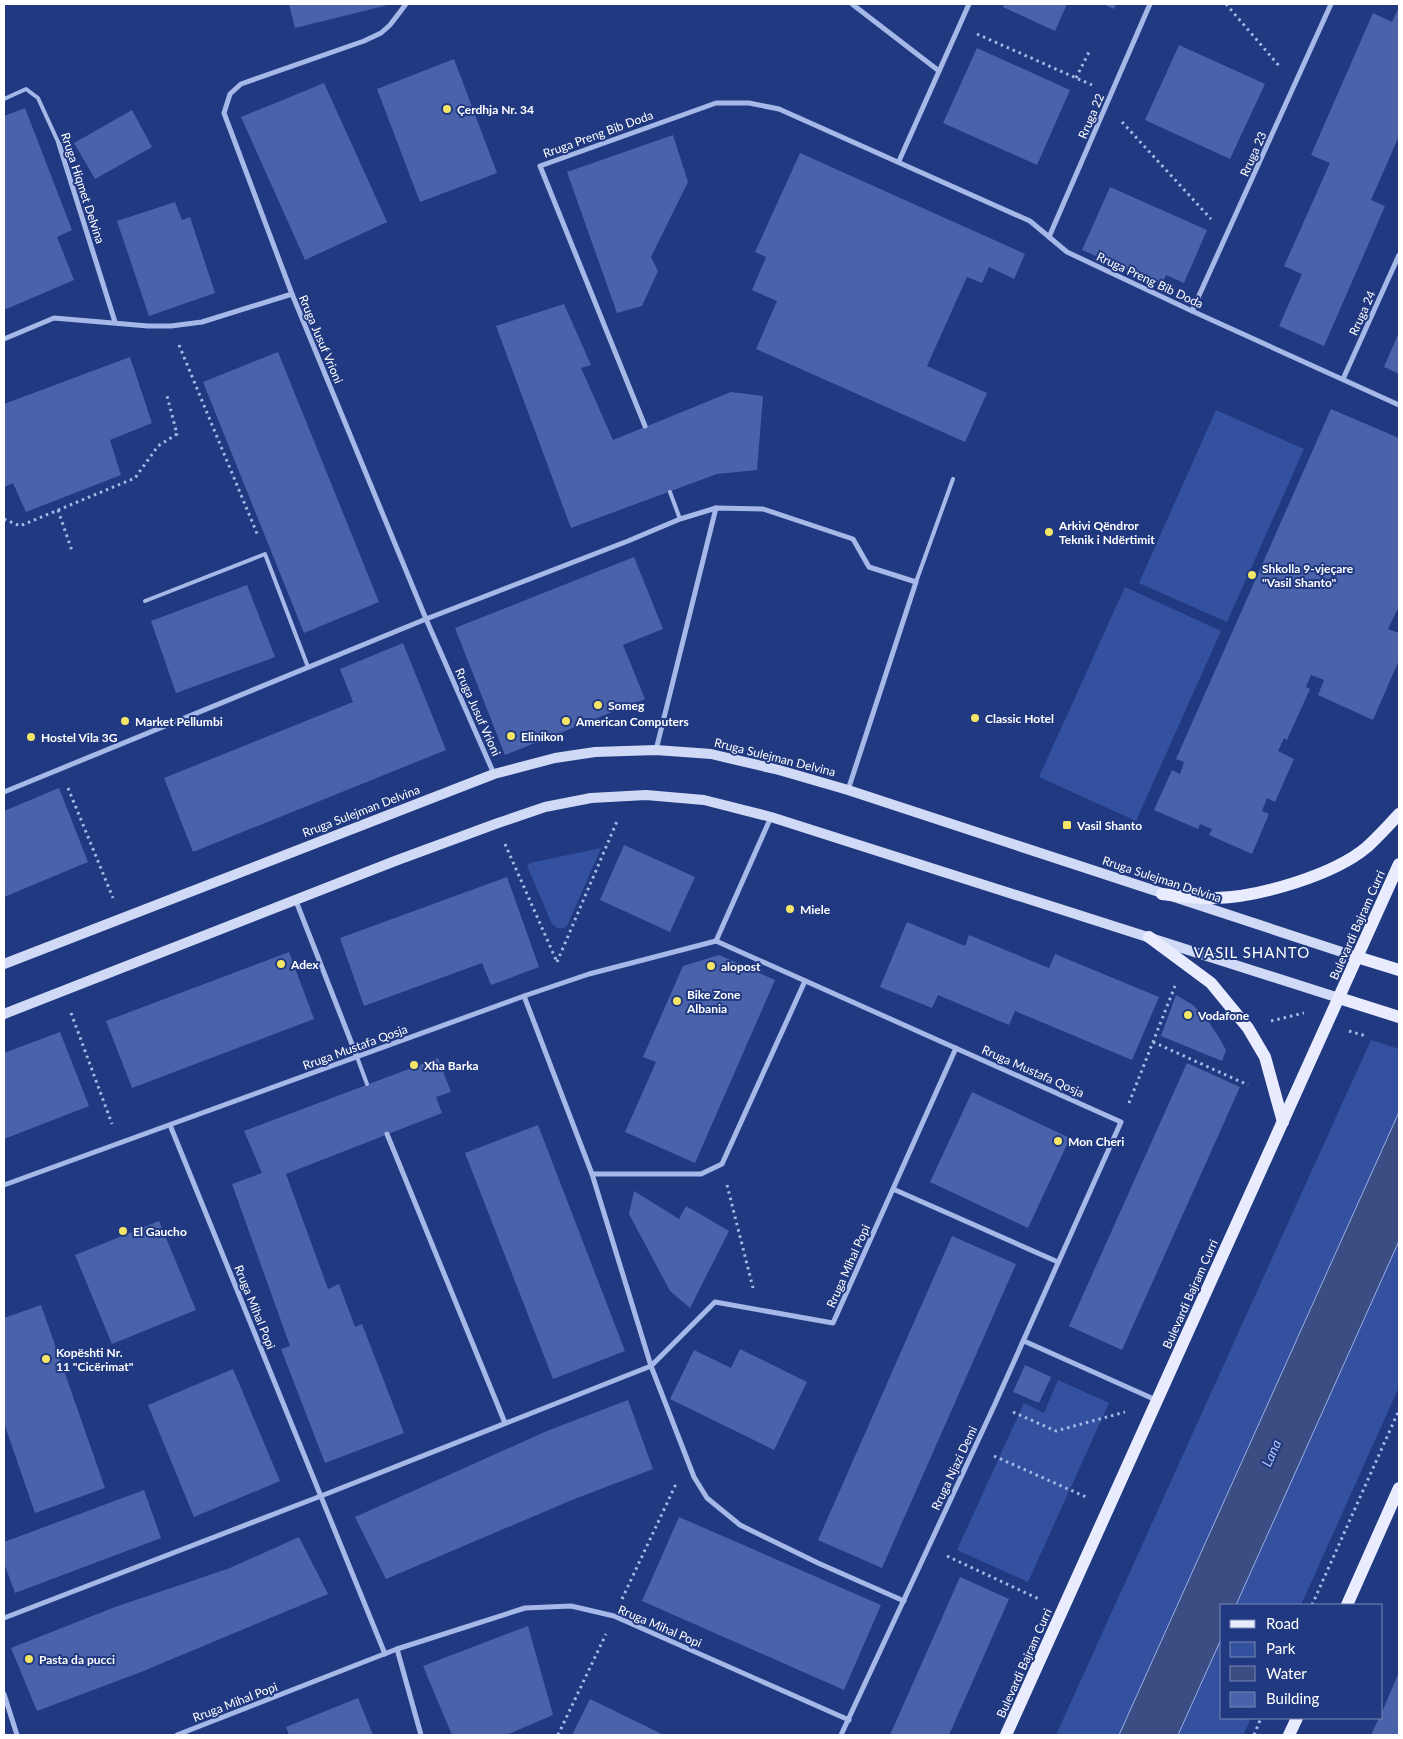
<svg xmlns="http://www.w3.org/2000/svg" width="1403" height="1739" font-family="Lato,sans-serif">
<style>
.green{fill:#34519f}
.water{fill:#3b4d83;stroke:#99b0e9}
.building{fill:#4962aa}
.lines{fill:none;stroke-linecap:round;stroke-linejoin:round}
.path{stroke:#a6b8e8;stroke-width:3;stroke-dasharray:2.5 4;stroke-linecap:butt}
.lane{stroke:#a6b8e8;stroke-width:4}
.street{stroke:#a6b8e8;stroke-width:5}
.secondary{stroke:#d0daf6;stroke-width:10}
.primary{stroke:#e8ecfe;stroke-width:12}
.poi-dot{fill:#f5e666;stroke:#203980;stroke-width:2}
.labels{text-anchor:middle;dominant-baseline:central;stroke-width:4;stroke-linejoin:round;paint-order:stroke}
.poi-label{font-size:12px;font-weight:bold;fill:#fff;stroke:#203980;text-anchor:start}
.street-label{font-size:12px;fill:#fff;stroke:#203980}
.water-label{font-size:14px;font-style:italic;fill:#b1c2f0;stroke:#203980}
.quarter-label{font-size:15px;letter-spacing:1px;fill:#fff;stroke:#203980}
</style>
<rect width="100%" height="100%" fill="#203980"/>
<g class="green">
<path d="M1216 410 1304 449 1227 622 1139 583Z"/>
<path d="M1125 587 1221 631 1136 821 1039 777Z"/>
<path d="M601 848 568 924 564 928H557L552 924 527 866 530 863Z"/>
<path d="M1371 1040 1399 1049V1112L1119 1735H1056Z"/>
<path d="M1399 1241V1387L1301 1605H1236Z"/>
<path d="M1058 1380 1109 1403 1028 1582 957 1550 1024 1403 1044 1413Z"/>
<path d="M1222 1637V1718H1251L1243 1735H1178Z"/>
</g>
<path class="water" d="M1399 1112V1241L1236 1605H1222V1637L1178 1735H1119Z"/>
<g class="building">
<path d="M289 4H392L295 28Z"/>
<path d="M1004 4H1067L1055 31 1003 7Z"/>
<path d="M1103 4H1116L1114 9Z"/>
<path d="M1399 7V136L1371 200 1385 206 1324 346 1279 326 1302 274 1284 266 1330 163 1311 155 1373 13 1392 22Z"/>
<path d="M1179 45 1265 84 1230 159 1145 120Z"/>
<path d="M977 48 1070 90 1037 165 943 123Z"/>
<path d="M454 59 497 173 420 202 377 89Z"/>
<path d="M324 83 387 222 305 260 241 117Z"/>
<path d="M25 108 72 230 57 237 74 280 4 310V116Z"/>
<path d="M132 110 152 147 95 179 74 143Z"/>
<path d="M673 135 688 182 651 257 658 271 642 306 617 313 567 172Z"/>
<path d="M800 153 1025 254 1014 279 989 267 982 283 967 277 927 366 987 393 965 442 756 349 777 301 752 290 766 257 755 252Z"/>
<path d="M1110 187 1207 230 1184 283 1166 275 1162 285 1082 250Z"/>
<path d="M175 202 182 220 190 217 215 293 149 316 117 221Z"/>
<path d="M564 304 591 365 581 368 613 440 731 392 763 396 757 470 717 474 571 528 496 326Z"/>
<path d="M1399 332V374L1384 367Z"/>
<path d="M278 352 379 602 304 633 203 382Z"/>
<path d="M130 357 152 423 110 440 121 475 26 512 13 483 4 487V404Z"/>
<path d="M1331 409 1399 438V611L1397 610 1388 629 1399 633V660L1373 720 1318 695 1324 680 1311 675 1306 687 1310 689 1287 740 1284 738 1278 751 1294 759 1275 802 1267 798 1262 811 1269 814 1252 854 1209 835 1212 829 1200 824 1198 829 1154 810 1172 770 1180 774 1184 762 1176 759Z"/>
<path d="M634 557 663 629 623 645 645 699 505 755 455 628Z"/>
<path d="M247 585 275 657 176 693 151 621Z"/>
<path d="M403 643 446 750 193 852 164 778 353 702 340 669Z"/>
<path d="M59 788 88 862 4 897V811Z"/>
<path d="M624 845 695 877 670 932 600 900Z"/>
<path d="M507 877 539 967 491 985 482 963 364 1006 340 938Z"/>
<path d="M907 922 965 946 969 935 1049 968 1055 954 1159 997 1132 1060 1015 1011 1009 1025 938 995 932 1008 880 987Z"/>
<path d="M289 952 314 1019 132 1088 106 1021Z"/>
<path d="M719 955 775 980 695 1163 625 1132 656 1062 643 1057 683 966Z"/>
<path d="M1176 995 1193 1005 1208 1021 1218 1036 1226 1050 1222 1061 1161 1036Z"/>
<path d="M60 1032 89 1106 4 1139V1053Z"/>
<path d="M438 1058 451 1092 436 1097 442 1113 286 1174 328 1289 339 1284 355 1327 362 1324 404 1433 325 1463 281 1349 290 1346 232 1184 262 1173 244 1131Z"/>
<path d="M1187 1063 1240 1087 1122 1350 1069 1326Z"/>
<path d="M972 1092 1070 1138 1028 1228 930 1182Z"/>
<path d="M538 1125 625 1351 553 1379 465 1153Z"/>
<path d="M634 1191 679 1219 686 1206 729 1231 690 1308 670 1291 629 1214Z"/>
<path d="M159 1221 196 1310 112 1344 75 1255Z"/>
<path d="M952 1236 1016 1264 882 1568 818 1540Z"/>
<path d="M41 1305 105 1488 35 1513 4 1423V1318Z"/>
<path d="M740 1349 807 1382 774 1450 670 1399 694 1350 731 1368Z"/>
<path d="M1025 1365 1051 1377 1039 1403 1013 1392Z"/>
<path d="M233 1369 280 1481 194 1517 148 1405Z"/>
<path d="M628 1400 653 1469 572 1500 386 1579 355 1517 547 1431Z"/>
<path d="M144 1490 161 1538 15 1593 4 1563V1542Z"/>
<path d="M679 1517 881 1605 844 1690 642 1601Z"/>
<path d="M299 1537 328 1594 141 1672 37 1711 11 1648 115 1607 230 1568Z"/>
<path d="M960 1577 1009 1599 949 1735H890Z"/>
<path d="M528 1626 553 1715 506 1735H452L423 1666Z"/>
<path d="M1399 1672V1735H1371L1379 1718H1382V1712Z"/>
<path d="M358 1698 373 1735H289L286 1727Z"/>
<path d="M590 1699 664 1735H572Z"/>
</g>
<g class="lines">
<g class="path">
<path d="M1226 4 1280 67"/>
<path d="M977 34 1092 85"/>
<path d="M1076 78 1090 50"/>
<path d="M1122 122 1211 219"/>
<path d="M179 345 258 536"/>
<path d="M58 510 72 551"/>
<path d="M4 519 20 526 135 478 158 446 177 434 167 396"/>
<path d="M68 788 113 898"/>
<path d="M505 844 557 962"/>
<path d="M557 962 618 819"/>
<path d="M71 1013 112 1124"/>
<path d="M1271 1021 1304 1013"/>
<path d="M1349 1031 1362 1035 1367 1033"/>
<path d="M1153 1042 1248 1085"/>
<path d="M1129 1103 1175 986"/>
<path d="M727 1185 753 1288"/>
<path d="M1013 1412 1056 1431 1125 1412"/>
<path d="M994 1456 1086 1497"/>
<path d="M947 1556 1041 1600"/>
<path d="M622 1599 676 1484"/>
<path d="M1312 1605 1399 1410"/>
<path d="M558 1735 606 1634"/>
<path d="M1254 1735 1261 1718"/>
</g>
<g class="lane">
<path d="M4 99 26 89 38 98 59 144"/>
<path d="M670 492 680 519"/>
<path d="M916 582 953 479"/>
<path d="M145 601 265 554 308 667"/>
<path d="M357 1057 367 1084"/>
</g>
<g class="street">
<path d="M406 4 390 25 381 33 364 41 241 84 230 94 224 113 292 294 426 619 494 774"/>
<path d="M852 4 939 71"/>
<path d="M59 144 115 322"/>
<path d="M899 161 969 4"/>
<path d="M1049 237 1150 4"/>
<path d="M1192 311 1331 4"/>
<path d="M4 339 54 318 148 326H171L202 322 292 294"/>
<path d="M1343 379 1399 255"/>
<path d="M645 426 540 166 716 103H749L779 109 1030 221 1067 252 1192 311 1399 405"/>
<path d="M656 750 716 508"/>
<path d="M4 792 426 619 628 541 680 519 716 508 763 509 853 539 869 567 916 582 848 790"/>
<path d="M296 901 357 1057"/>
<path d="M716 941 771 817"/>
<path d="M524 996 592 1174 651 1366 694 1477 707 1498 740 1525 818 1563 904 1601"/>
<path d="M170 1125 385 1654"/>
<path d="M387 1134 505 1423"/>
<path d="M592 1174H701L722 1164 805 981"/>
<path d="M4 1185 524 996 589 974 716 941 1121 1122 995 1404 841 1735"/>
<path d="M893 1189 1058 1262"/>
<path d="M1024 1341 1156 1400"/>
<path d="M4 1618 321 1496 651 1366 715 1302 833 1323 956 1048"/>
<path d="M397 1649 421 1735"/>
<path d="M4 1694 17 1735"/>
<path d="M177 1735 397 1649 525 1608 571 1606 614 1616 849 1720"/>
</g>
<g class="secondary">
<path d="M4 964 494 774 555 758 595 752 656 750 711 754 779 770 848 790 1357 957"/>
<path d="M4 1014 395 861 498 823 545 807 591 798 646 795 704 800 771 817 1339 998"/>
</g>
<g class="primary">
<path d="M1162 894C1180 896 1199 899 1216 898 1259 897 1334 875 1367 847 1378 837 1389 825 1399 814"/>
<path d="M1149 937 1211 983 1248 1028 1265 1057 1283 1122"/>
<path d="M1357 957 1399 970"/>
<path d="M1339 998 1399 1017"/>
<path d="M1347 1605 1399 1488"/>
<path d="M1006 1735 1399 864"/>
<path d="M1289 1735 1297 1718"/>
</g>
</g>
<g class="poi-dot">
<circle cx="447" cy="109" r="5"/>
<circle cx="1049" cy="532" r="5"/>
<circle cx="1252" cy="575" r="5"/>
<circle cx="598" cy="705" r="5"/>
<circle cx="975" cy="718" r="5"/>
<circle cx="125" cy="721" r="5"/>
<circle cx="566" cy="721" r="5"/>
<circle cx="511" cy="736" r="5"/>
<circle cx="31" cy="737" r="5"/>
<rect x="1062" y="820" width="10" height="10" rx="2.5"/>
<circle cx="790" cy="909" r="5"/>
<circle cx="281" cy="964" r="5"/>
<circle cx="711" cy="966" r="5"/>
<circle cx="677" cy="1001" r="5"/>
<circle cx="1188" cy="1015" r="5"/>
<circle cx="414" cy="1065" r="5"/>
<circle cx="1058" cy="1141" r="5"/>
<circle cx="123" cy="1231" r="5"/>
<circle cx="46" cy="1359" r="5"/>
<circle cx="29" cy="1659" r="5"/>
</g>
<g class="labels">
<g class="poi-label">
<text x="457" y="109">Çerdhja Nr. 34</text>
<text x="1059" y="525">Arkivi Qëndror<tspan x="1059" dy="14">Teknik i Ndërtimit</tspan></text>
<text x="1262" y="568">Shkolla 9-vjeçare<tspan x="1262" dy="14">"Vasil Shanto"</tspan></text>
<text x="608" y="705">Someg</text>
<text x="985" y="718">Classic Hotel</text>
<text x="135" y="721">Market Pellumbi</text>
<text x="576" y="721">American Computers</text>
<text x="521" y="736">Elinikon</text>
<text x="41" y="737">Hostel Vila 3G</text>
<text x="1077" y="825">Vasil Shanto</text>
<text x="800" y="909">Miele</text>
<text x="291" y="964">Adex</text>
<text x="721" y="966">alopost</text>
<text x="687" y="994">Bike Zone<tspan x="687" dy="14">Albania</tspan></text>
<text x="1198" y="1015">Vodafone</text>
<text x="424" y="1065">Xha Barka</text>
<text x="1068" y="1141">Mon Cheri</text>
<text x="133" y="1231">El Gaucho</text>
<text x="56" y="1352">Kopështi Nr.<tspan x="56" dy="14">11 "Cicërimat"</tspan></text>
<text x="39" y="1659">Pasta da pucci</text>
</g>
<g class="street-label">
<text transform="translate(1091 116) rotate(-67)">Rruga 22</text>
<text transform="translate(598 134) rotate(-20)">Rruga Preng Bib Doda</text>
<text transform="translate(1253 154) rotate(-66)">Rruga 23</text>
<text transform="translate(83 188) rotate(72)">Rruga Hiqmet Delvina</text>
<text transform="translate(1150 280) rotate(25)">Rruga Preng Bib Doda</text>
<text transform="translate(1362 313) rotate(-66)">Rruga 24</text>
<text transform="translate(321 339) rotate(67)">Rruga Jusuf Vrioni</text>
<text transform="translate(478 712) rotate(66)">Rruga Jusuf Vrioni</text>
<text transform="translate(775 757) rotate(14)">Rruga Sulejman Delvina</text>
<text transform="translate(361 811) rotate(-21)">Rruga Sulejman Delvina</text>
<text transform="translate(1162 879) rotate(18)">Rruga Sulejman Delvina</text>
<text transform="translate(1357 925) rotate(-66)">Bulevardi Bajram Curri</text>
<text transform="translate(355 1047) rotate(-20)">Rruga Mustafa Qosja</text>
<text transform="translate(1033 1071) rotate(24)">Rruga Mustafa Qosja</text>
<text transform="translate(848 1266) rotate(-66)">Rruga Mihal Popi</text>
<text transform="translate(1190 1294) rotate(-66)">Bulevardi Bajram Curri</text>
<text transform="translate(255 1307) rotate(68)">Rruga Mihal Popi</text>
<text transform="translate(954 1468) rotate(-65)">Rruga Njazi Demi</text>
<text transform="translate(660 1626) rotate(23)">Rruga Mihal Popi</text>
<text transform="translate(1024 1663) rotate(-66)">Bulevardi Bajram Curri</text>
<text transform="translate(235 1702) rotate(-21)">Rruga Mihal Popi</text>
</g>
<g class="water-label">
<text transform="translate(1271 1453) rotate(-66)">Lana</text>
</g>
<g class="quarter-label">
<text x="1252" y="952">VASIL SHANTO</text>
</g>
</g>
<rect width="1403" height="1739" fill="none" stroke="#ffffff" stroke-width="10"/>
<rect x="1220" y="1604" width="162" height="115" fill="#203980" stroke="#7988b3"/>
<rect x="1230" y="1620" width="25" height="8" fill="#e8ecfe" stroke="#7988b3"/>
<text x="1266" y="1629" font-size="15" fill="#ffffff">Road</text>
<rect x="1230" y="1642" width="25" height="15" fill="#34519f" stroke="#7988b3"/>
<text x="1266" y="1654" font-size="15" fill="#ffffff">Park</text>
<rect x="1230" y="1666" width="25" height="15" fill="#3b4d83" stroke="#7988b3"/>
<text x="1266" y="1679" font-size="15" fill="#ffffff">Water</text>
<rect x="1230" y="1692" width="25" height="15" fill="#4962aa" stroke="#7988b3"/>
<text x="1266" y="1704" font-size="15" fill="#ffffff">Building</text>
</svg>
